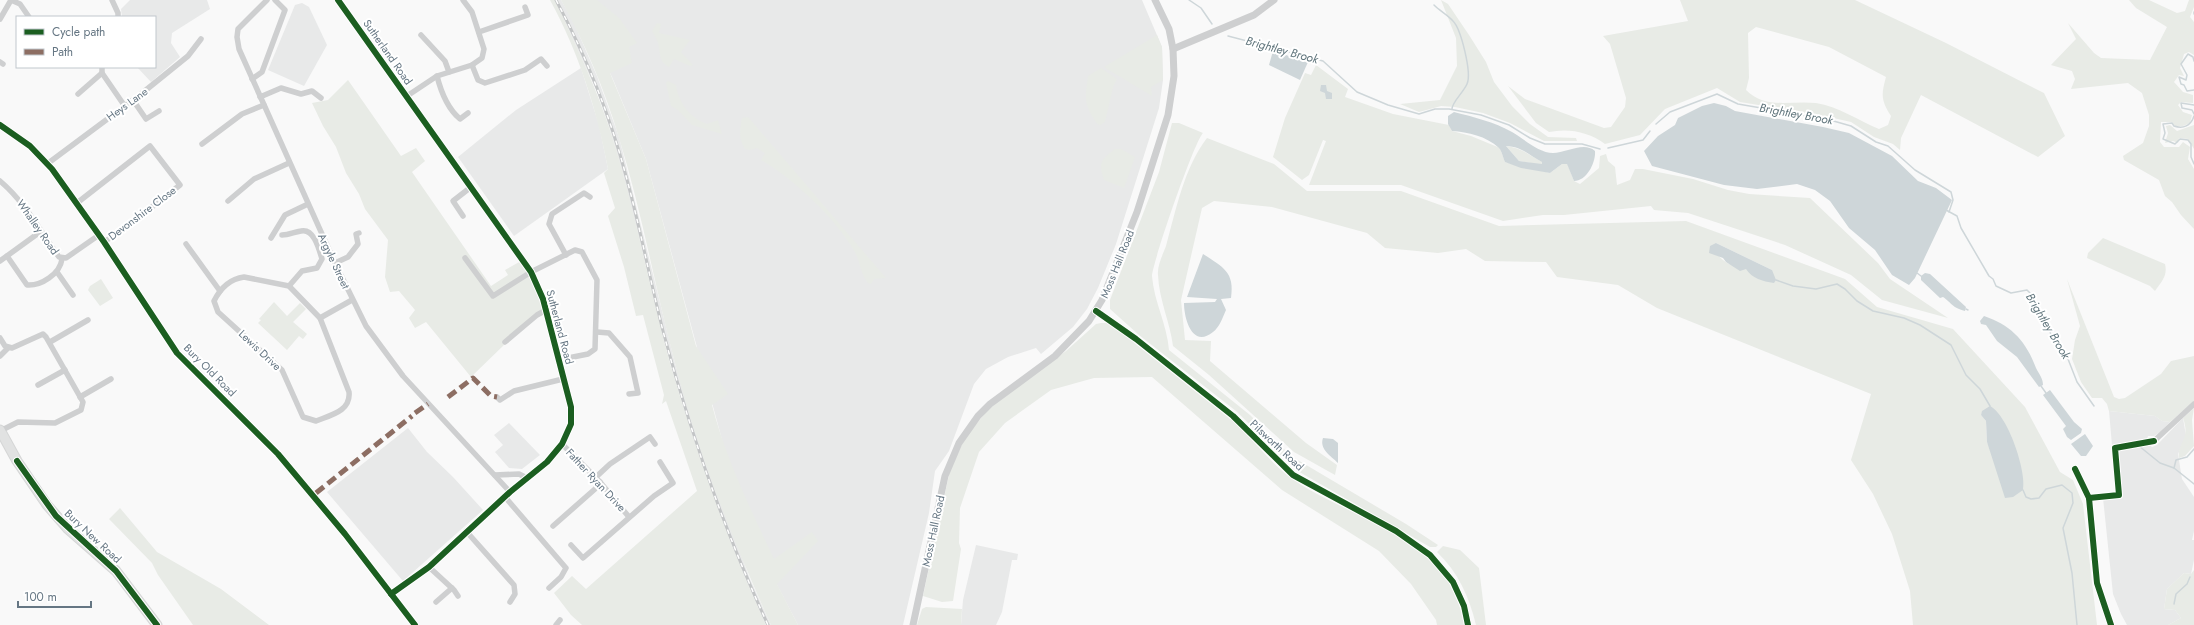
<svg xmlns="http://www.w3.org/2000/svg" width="2194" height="625" font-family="Jost,sans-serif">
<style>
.built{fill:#e8e9e9}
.green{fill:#e8ebe6;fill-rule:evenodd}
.water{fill:#ced6d9;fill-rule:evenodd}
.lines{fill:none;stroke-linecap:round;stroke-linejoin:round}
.stream{stroke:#ced6d9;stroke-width:1.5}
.trunk-casing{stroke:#d5d6d6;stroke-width:11}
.minor{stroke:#cecfd0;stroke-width:5.5}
.tertiary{stroke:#cecfd0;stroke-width:7}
.trunk{stroke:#e1e2e2;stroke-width:9}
.rail-casing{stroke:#c3c5c6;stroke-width:3}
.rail{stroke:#fff;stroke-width:1.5;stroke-dasharray:4.5;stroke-linecap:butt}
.quiet{stroke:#8d6e63;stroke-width:5;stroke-dasharray:10 5;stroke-linecap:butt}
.cycleway-casing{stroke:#fff;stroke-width:8}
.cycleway{stroke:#1b5e20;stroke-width:6}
.labels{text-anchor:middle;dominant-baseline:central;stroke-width:4;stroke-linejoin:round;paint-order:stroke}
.street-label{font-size:11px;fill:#657683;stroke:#fff}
.water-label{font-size:12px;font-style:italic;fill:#60757c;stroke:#fff}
</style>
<rect width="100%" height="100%" fill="#f9f9f9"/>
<g class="built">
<path d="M130 0H207L210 9 172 33 171 43 180 57 151 82 137 67H155V17H122L121 9Z"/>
<path d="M555 0H561L573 21 597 76 619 137 675 363 696 433 750 579 771 625H766L762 617 737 560 710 488 670 363 623 175 611 133 598 94Z"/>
<path d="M573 0H1142L1162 47 1163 80 1159 108 1116 244 1098 288 1087 309 1073 327 1041 354 1036 348 1008 357 986 369 974 384 949 451 935 471 929 513 903 625H798L774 579 724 447 646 159 612 77Z"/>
<path d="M302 3 309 7 327 45 304 86 268 70 295 5Z"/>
<path d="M581 68 599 125 608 169 514 236 458 157 516 110Z"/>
<path d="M2109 411 2155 416 2162 421 2170 422 2160 432 2154 436H2148L2147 439 2112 445Z"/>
<path d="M2183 418 2186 436 2178 454 2182 479 2194 497V531L2192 540H2194V560L2191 574 2184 573 2167 589 2164 609 2175 610 2181 618 2168 625H2127L2121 614 2113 594 2103 498 2120 497 2118 454 2122 448 2149 444 2152 447 2157 445Z"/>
<path d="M509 423 540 455 522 469 509 468 495 452 503 445 494 435Z"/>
<path d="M408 428 427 452 453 477 483 510 403 581 327 492Z"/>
<path d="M976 545 1018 554 1017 560H1012L1002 612 996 625H961L963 600Z"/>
</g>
<g class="green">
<path d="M550 0H555L558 6C577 48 597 89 611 133 635 209 649 287 670 363 696 452 727 540 766 625H582L571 615 554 593 572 576 586 589 697 491 666 401 662 404 664 395 643 315 636 316 624 267 608 216 615 208 604 173 608 169C597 110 579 53 550 0Z"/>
<path d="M561 0H597L619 18 637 43 629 47 632 63 610 73 646 159 696 346 728 394 712 405C726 459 750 508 774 559L812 532 818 541 777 584 798 625H771C733 541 698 453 675 363 655 288 642 212 619 138 605 90 585 44 561 0Z"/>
<path d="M1441 0 1448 4 1469 35 1486 62 1494 82 1512 106 1530 124 1548 137 1576 138 1577 141H1544L1510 123 1483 113 1455 107 1441 106 1419 112 1400 104 1440 100 1457 66 1456 38Z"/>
<path d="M1680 0H1855L1946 43 2044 93 2065 136 2038 157 1921 95 1901 138 1900 150 1893 144 1874 137 1851 122 1820 115 1740 102 1717 88 1665 109 1640 135 1605 144C1589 132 1569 128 1549 132L1536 123 1508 86 1525 99 1604 128 1611 127 1625 107 1626 98 1610 44 1603 36 1688 21ZM1756 27 1829 47 1886 77C1881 95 1881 100 1891 116L1888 125 1879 129C1859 121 1838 106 1816 103 1791 100 1766 110 1746 90L1749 78 1748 33Z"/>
<path d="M2129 0H2149L2177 13 2185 11 2189 0H2194V7L2190 17 2194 22V55L2189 52 2184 54 2180 68 2184 76 2179 75 2174 82 2183 92 2193 95V103L2181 102 2178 105 2183 112 2192 115 2190 123 2183 126H2175L2172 122H2161L2160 142 2164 147H2179L2183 142 2190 147 2188 159 2194 169V229L2181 215 2172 202 2165 196 2159 180 2124 160 2123 156 2143 143 2149 126V115L2142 93 2128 83 2071 89 2075 79 2072 71 2051 65 2076 39 2068 23 2094 53 2101 58 2150 60 2167 27 2136 8Z"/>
<path d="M657 23 661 24 659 33 690 40 681 52 693 65 690 66 674 59 669 67C658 61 661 54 658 43 657 39 654 35 652 31Z"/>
<path d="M1157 35 1162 47 1163 80 1151 87 1152 96 1104 67Z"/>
<path d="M1316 65 1348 89 1345 97 1393 114 1449 125 1452 131 1471 136 1500 148 1505 162 1550 173 1562 164 1567 163 1574 181 1580 184 1599 168 1600 156 1606 154 1608 161 1615 167 1617 185 1630 180 1635 169H1643L1693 179 1728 190 1749 194 1810 198 1878 263 1890 279 1948 318 1882 300 1851 275 1785 245 1688 213 1654 210 1651 206 1564 215H1543L1503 221 1401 185H1309L1326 141 1323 140 1309 175 1302 180 1273 157 1285 118 1305 73 1311 75Z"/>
<path d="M1101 68 1117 79 1113 87 1105 122 1100 125C1096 124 1095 120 1092 116 1083 100 1086 93 1088 76Z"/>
<path d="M348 80 401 156 416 148 425 161 412 172 491 286 508 275 505 270 521 261 530 275 544 312 505 344 471 377 426 322 415 328 409 318 415 310 399 291 390 292 385 277 388 240 365 209 359 194 346 173 336 147 323 126 312 103 328 100Z"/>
<path d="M668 81 676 85C678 102 690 118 707 124L718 120 722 134 692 125 678 110 671 106 666 83Z"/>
<path d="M748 117 886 278 874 279 871 284 868 283C861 275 860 262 855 252 835 218 795 180 761 160L765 153 757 148 750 150 745 149C738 139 740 129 742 118Z"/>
<path d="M1172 123H1179L1203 133C1194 142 1152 264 1152 276 1154 302 1167 324 1169 350L1250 415 1291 456 1406 524 1438 545 1436 547H1430L1296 470 1236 411 1139 335 1110 309V300L1159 172Z"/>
<path d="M2170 125 2177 131 2194 125V149L2188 139 2179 138 2178 143 2173 141 2165 143 2168 133 2166 126Z"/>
<path d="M1207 138 1274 164 1307 191H1401L1499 226 1686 221 1845 279 1877 307 1953 329 2025 407 2060 472 2073 480 2083 504 2097 625H1913L1910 591 1892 534 1873 494 1851 460 1871 394 1657 308 1618 285 1557 277 1546 262 1485 261 1466 249 1438 253 1385 248 1367 233 1272 207 1214 201 1202 208 1181 300 1185 340 1211 341 1210 361 1306 443 1337 465 1335 475 1294 452 1209 375 1173 346C1170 322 1159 300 1158 275 1157 266 1163 254 1166 246 1176 210 1184 168 1207 138ZM1716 243 1772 270C1754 269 1730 270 1719 256 1717 253 1717 246 1716 243ZM1983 411 2013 497 1987 442 1986 421 1981 415Z"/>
<path d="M1506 146C1525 149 1526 154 1543 162L1542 165 1519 161Z"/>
<path d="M1115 149H1121L1135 157 1124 188 1104 180C1098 162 1101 160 1115 149Z"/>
<path d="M2103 238 2165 264C2168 276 2161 282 2155 291L2150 286 2087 258 2088 253Z"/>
<path d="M101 279 113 298 100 306 88 290 90 286Z"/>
<path d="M2067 279 2114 397 2119 399 2125 398 2161 374 2171 361 2194 356V401L2170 422 2162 421 2155 416 2109 411 2107 404 2102 398H2092L2081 382 2072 359 2075 340 2080 326Z"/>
<path d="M274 302 287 316 300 303 306 309 293 322 307 334 303 339 299 336 287 350 258 323 261 320 259 319Z"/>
<path d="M1101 323H1107L1118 329C1155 358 1193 387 1229 417 1250 435 1266 458 1287 475 1338 514 1416 526 1451 585 1458 597 1461 611 1464 625H1437L1436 620 1411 584 1379 551 1282 490 1152 377 1094 378 1051 390 1005 423 979 452 960 508 959 543 961 549 953 601 942 602 923 596 950 470 965 438 986 412 1002 398 1066 351 1096 324Z"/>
<path d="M2194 408 2192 420 2194 446 2185 456 2179 458C2177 443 2191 440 2183 418Z"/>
<path d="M120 508 157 552 221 589 269 625H193L158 575 152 563 109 519Z"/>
<path d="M1443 546 1460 550 1479 568 1486 625H1476C1469 596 1458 572 1437 552Z"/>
<path d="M2194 570V625H2168L2181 618 2175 610 2164 609 2167 589 2184 573 2191 574Z"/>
<path d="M926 607 962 609 961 625H917L922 609Z"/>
</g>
<g class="water">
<path d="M1273 51 1308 62 1300 80 1269 65Z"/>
<path d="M1321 85H1326L1327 91 1332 93V99H1326L1325 93 1320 91Z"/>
<path d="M1714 103 1726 106 1735 111 1823 127 1849 133 1892 156 1918 181 1936 188 1952 200 1915 278 1909 285 1892 275 1875 250 1849 228 1830 201 1815 190 1797 184 1757 189 1724 185 1652 166 1644 151 1658 136 1675 125 1678 118 1702 106Z"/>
<path d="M1454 112C1474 117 1494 122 1512 132 1524 139 1539 153 1553 153 1566 153 1584 141 1595 151 1596 162 1587 181 1574 181L1567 164H1562L1550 173 1521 168 1505 162C1503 158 1502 151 1499 148 1486 136 1468 132 1452 131L1448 124V116ZM1506 146C1523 147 1528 155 1542 162V164L1519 161Z"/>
<path d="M1716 243 1772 270 1776 280 1774 283C1762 281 1753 279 1746 269L1740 271 1726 262 1723 258 1709 253 1710 246Z"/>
<path d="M1203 254C1223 267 1235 272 1231 298L1221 299 1226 310C1223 317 1219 328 1213 332 1192 349 1184 318 1184 303L1215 302 1217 299 1187 297Z"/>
<path d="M1925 273 1930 274 1966 307 1965 311C1951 307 1952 303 1943 297L1940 298 1921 280V276Z"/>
<path d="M1984 316C2011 325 2026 341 2036 368 2039 374 2043 378 2043 385L2039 387 2017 357 1997 341 1986 325 1981 324 1980 321Z"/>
<path d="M2050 390 2074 422 2082 429 2081 433 2071 440 2067 437 2063 429 2066 426 2043 395Z"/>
<path d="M1990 406C2008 415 2027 472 2023 490L2013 497 2005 498 1987 442 1986 421 1981 415 1982 411Z"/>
<path d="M2085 434 2093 446 2086 456H2081L2071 444Z"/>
<path d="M1323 438 1333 439 1338 443V463C1331 456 1319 449 1323 438Z"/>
</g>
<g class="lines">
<g class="stream">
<path d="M1189 0 1201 8 1212 24"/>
<path d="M1434 5C1440 11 1448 15 1453 21 1461 29 1472 73 1467 84 1463 93 1452 102 1452 109"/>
<path d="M2194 12V14"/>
<path d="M1228 36 1323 61 1357 92 1388 105 1419 114 1435 109H1449L1481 115 1509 125 1530 138 1545 144H1582L1600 149"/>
<path d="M2194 61 2193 57 2188 54 2181 64 2187 75 2186 80 2179 77 2181 84 2184 85 2187 91 2194 90"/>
<path d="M2194 105 2181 103 2182 108 2192 110 2194 114"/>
<path d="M2194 116C2191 126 2183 129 2174 126L2172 123 2163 124 2165 133 2163 139 2175 144 2180 139 2188 140 2191 144V157L2194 164"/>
<path d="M1656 124 1670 112 1717 94 1738 104 1830 120 1851 126 1876 142 1888 146 1915 170 1951 192 1953 200 1949 212"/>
<path d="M1608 148 1643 140 1650 131"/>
<path d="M1946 210 1957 216 1961 228 1989 276 1993 279 1996 286 2011 293 2027 290 2030 293 2047 322 2052 338 2068 359 2077 382 2094 406"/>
<path d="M1917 273 1921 276"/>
<path d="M1776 280 1793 286 1816 289 1837 284 1845 289 1857 301 1873 311 1904 318 1920 325 1951 345 1966 375 1980 389 1990 406"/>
<path d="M1966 309 1968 310"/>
<path d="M2041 386 2046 393"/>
<path d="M2139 446 2160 463 2174 468"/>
<path d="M2194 449 2187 457 2176 460 2174 468 2194 484"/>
<path d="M2023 490 2026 497 2031 499 2039 498 2046 489 2062 485 2072 493 2073 503 2063 528 2072 573 2077 625"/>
<path d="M2174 604 2176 594 2187 584 2190 577"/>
</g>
<defs>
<path id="trunk" d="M0 430 17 461 47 505 67 528 116 571 157 625"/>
</defs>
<use href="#trunk" class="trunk-casing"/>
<g class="minor">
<path d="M11 0 20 4 29 17"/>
<path d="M112 0 118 13V17"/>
<path d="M267 0 238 29 237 37 239 49 335 263 366 326 403 376 510 492"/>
<path d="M338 0 531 272 543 299 571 407V424L562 444 547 462 510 492 429 567 391 594"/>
<path d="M0 19 11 0"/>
<path d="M479 32 528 15 525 7"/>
<path d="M421 35 445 61 449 72"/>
<path d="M0 62 3 64"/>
<path d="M472 65 478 80 485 83 525 70 541 59 547 66"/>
<path d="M102 67V73L124 105"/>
<path d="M437 76C441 92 447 108 460 119L468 113"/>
<path d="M252 79 262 72 285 10 275 0"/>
<path d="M78 94 102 73"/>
<path d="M407 96 437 76 472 65 482 58 484 49 472 12 463 0"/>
<path d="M260 97 281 88 301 94 312 91 321 98"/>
<path d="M133 100 146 119 159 111"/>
<path d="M0 125 30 146 52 169 104 242 177 353 278 454 345 534 415 625"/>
<path d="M202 144 242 114 264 105"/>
<path d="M47 164 141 94 188 56 201 39"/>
<path d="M0 181C25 202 40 231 59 257L66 258 99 235"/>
<path d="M228 201 254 179 289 163"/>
<path d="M77 203 150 146 180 185 125 228 104 242"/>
<path d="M463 216 453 201 471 187"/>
<path d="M282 235C289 235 294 232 301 231 314 228 319 249 322 259L317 268 302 271 289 286"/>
<path d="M271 238 285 215 308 204"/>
<path d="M186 244 220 291"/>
<path d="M566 255 549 224 552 214 584 193 590 197"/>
<path d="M7 256 27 285C41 286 60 274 62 259"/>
<path d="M465 258 493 296 531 272 575 250 582 252 597 280 595 349 588 354 558 360"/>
<path d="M0 261 40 232"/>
<path d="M335 263 348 257 358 244 356 234 359 233"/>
<path d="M57 272 73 295"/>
<path d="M244 277 289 286 320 318 349 392C351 411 331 415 316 421L303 417 282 370 218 312 214 301C220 289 230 279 244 277Z"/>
<path d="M320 318 352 300"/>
<path d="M597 332 609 333 630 357 638 393 629 394"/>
<path d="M0 338 5 346 12 348 43 334 46 337 83 402 81 410 55 423 18 422 0 431"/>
<path d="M50 342 88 320"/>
<path d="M505 342 537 315 546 310"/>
<path d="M0 356 8 348"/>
<path d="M38 385 65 370"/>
<path d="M80 397 111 379"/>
<path d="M497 397 500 400 514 391 563 379"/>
<path d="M562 444 600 482 629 517"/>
<path d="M2075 469 2089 498 2097 583 2111 625"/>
<path d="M495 475 519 474 527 478"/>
<path d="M596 477 610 464 650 437 655 444"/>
<path d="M505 497 566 568 561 577 549 588"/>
<path d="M2089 498 2119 495 2115 448 2154 441 2194 404"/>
<path d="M553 526 595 489 600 482"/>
<path d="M466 531 514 585 515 594 510 602"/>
<path d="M571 545 583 558 654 496 673 483 660 462"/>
<path d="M429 567 454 590 458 596"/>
<path d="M436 602 452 588"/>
<path d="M556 625 560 620"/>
</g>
<g class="tertiary">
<path d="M1173 49 1254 15 1274 0"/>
<path d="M1096 311 1136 339 1233 416 1293 475 1396 531 1430 555 1453 582 1464 606 1468 625"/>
<path d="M913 625 945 476 959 443 978 416 990 404 1055 356 1089 321 1102 300 1137 212 1168 115 1174 76 1173 49 1169 29 1155 0"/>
</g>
<use href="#trunk" class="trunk"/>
<defs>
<path id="rail" d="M556 0C586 56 610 115 626 176 640 227 650 280 663 331 690 432 724 530 768 625"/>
</defs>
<use href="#rail" class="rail-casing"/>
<use href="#rail" class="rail"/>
<g class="quiet">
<path d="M448 397 473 378 491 396 497 397"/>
<path d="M415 413 428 404"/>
<path d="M316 493 412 416"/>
</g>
<defs>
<g id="cycleway">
<path d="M338 0 531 272 543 299 571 407V424L562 444 547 462 510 492 429 567 391 594"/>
<path d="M0 125 30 146 52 169 104 242 177 353 278 454 345 534 415 625"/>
<path d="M1096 311 1136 339 1233 416 1293 475 1396 531 1430 555 1453 582 1464 606 1468 625"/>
<path d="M17 461 56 516 116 571 157 625"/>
<path d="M2075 469 2089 498 2097 583 2111 625"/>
<path d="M2089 498 2119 495 2115 448 2154 441"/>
</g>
</defs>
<use href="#cycleway" class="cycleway-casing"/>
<use href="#cycleway" class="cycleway"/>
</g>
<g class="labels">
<g class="street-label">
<text transform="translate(388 52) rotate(55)">Sutherland Road</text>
<text transform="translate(127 104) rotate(-36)">Heys Lane</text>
<text transform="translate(142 213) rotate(-37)">Devonshire Close</text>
<text transform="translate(38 227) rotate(55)">Whalley Road</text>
<text transform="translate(334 261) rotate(65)">Argyle Street</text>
<text transform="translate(1117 264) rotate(-68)">Moss Hall Road</text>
<text transform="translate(560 327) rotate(75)">Sutherland Road</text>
<text transform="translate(260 350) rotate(43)">Lewis Drive</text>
<text transform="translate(210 370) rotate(45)">Bury Old Road</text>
<text transform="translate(1277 445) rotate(43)">Pilsworth Road</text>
<text transform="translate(596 480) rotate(47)">Father Ryan Drive</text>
<text transform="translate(933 531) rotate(-78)">Moss Hall Road</text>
<text transform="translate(93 536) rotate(43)">Bury New Road</text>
</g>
<g class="water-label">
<text transform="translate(1282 50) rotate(15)">Brightley Brook</text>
<text transform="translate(1796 114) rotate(10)">Brightley Brook</text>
<text transform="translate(2048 326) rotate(59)">Brightley Brook</text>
</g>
</g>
<rect x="16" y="16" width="140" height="52" fill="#ffffff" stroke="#c1c8cd"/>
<rect x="24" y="29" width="20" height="6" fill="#1b5e20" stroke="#c1c8cd"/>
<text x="52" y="36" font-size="12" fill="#657683">Cycle path</text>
<rect x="24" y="49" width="20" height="6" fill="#8d6e63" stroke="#c1c8cd"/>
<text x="52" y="56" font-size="12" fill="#657683">Path</text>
<path d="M18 601v6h73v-6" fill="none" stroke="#657683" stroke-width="2"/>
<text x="24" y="601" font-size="12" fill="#657683" stroke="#ffffff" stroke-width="3" paint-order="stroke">100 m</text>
</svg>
